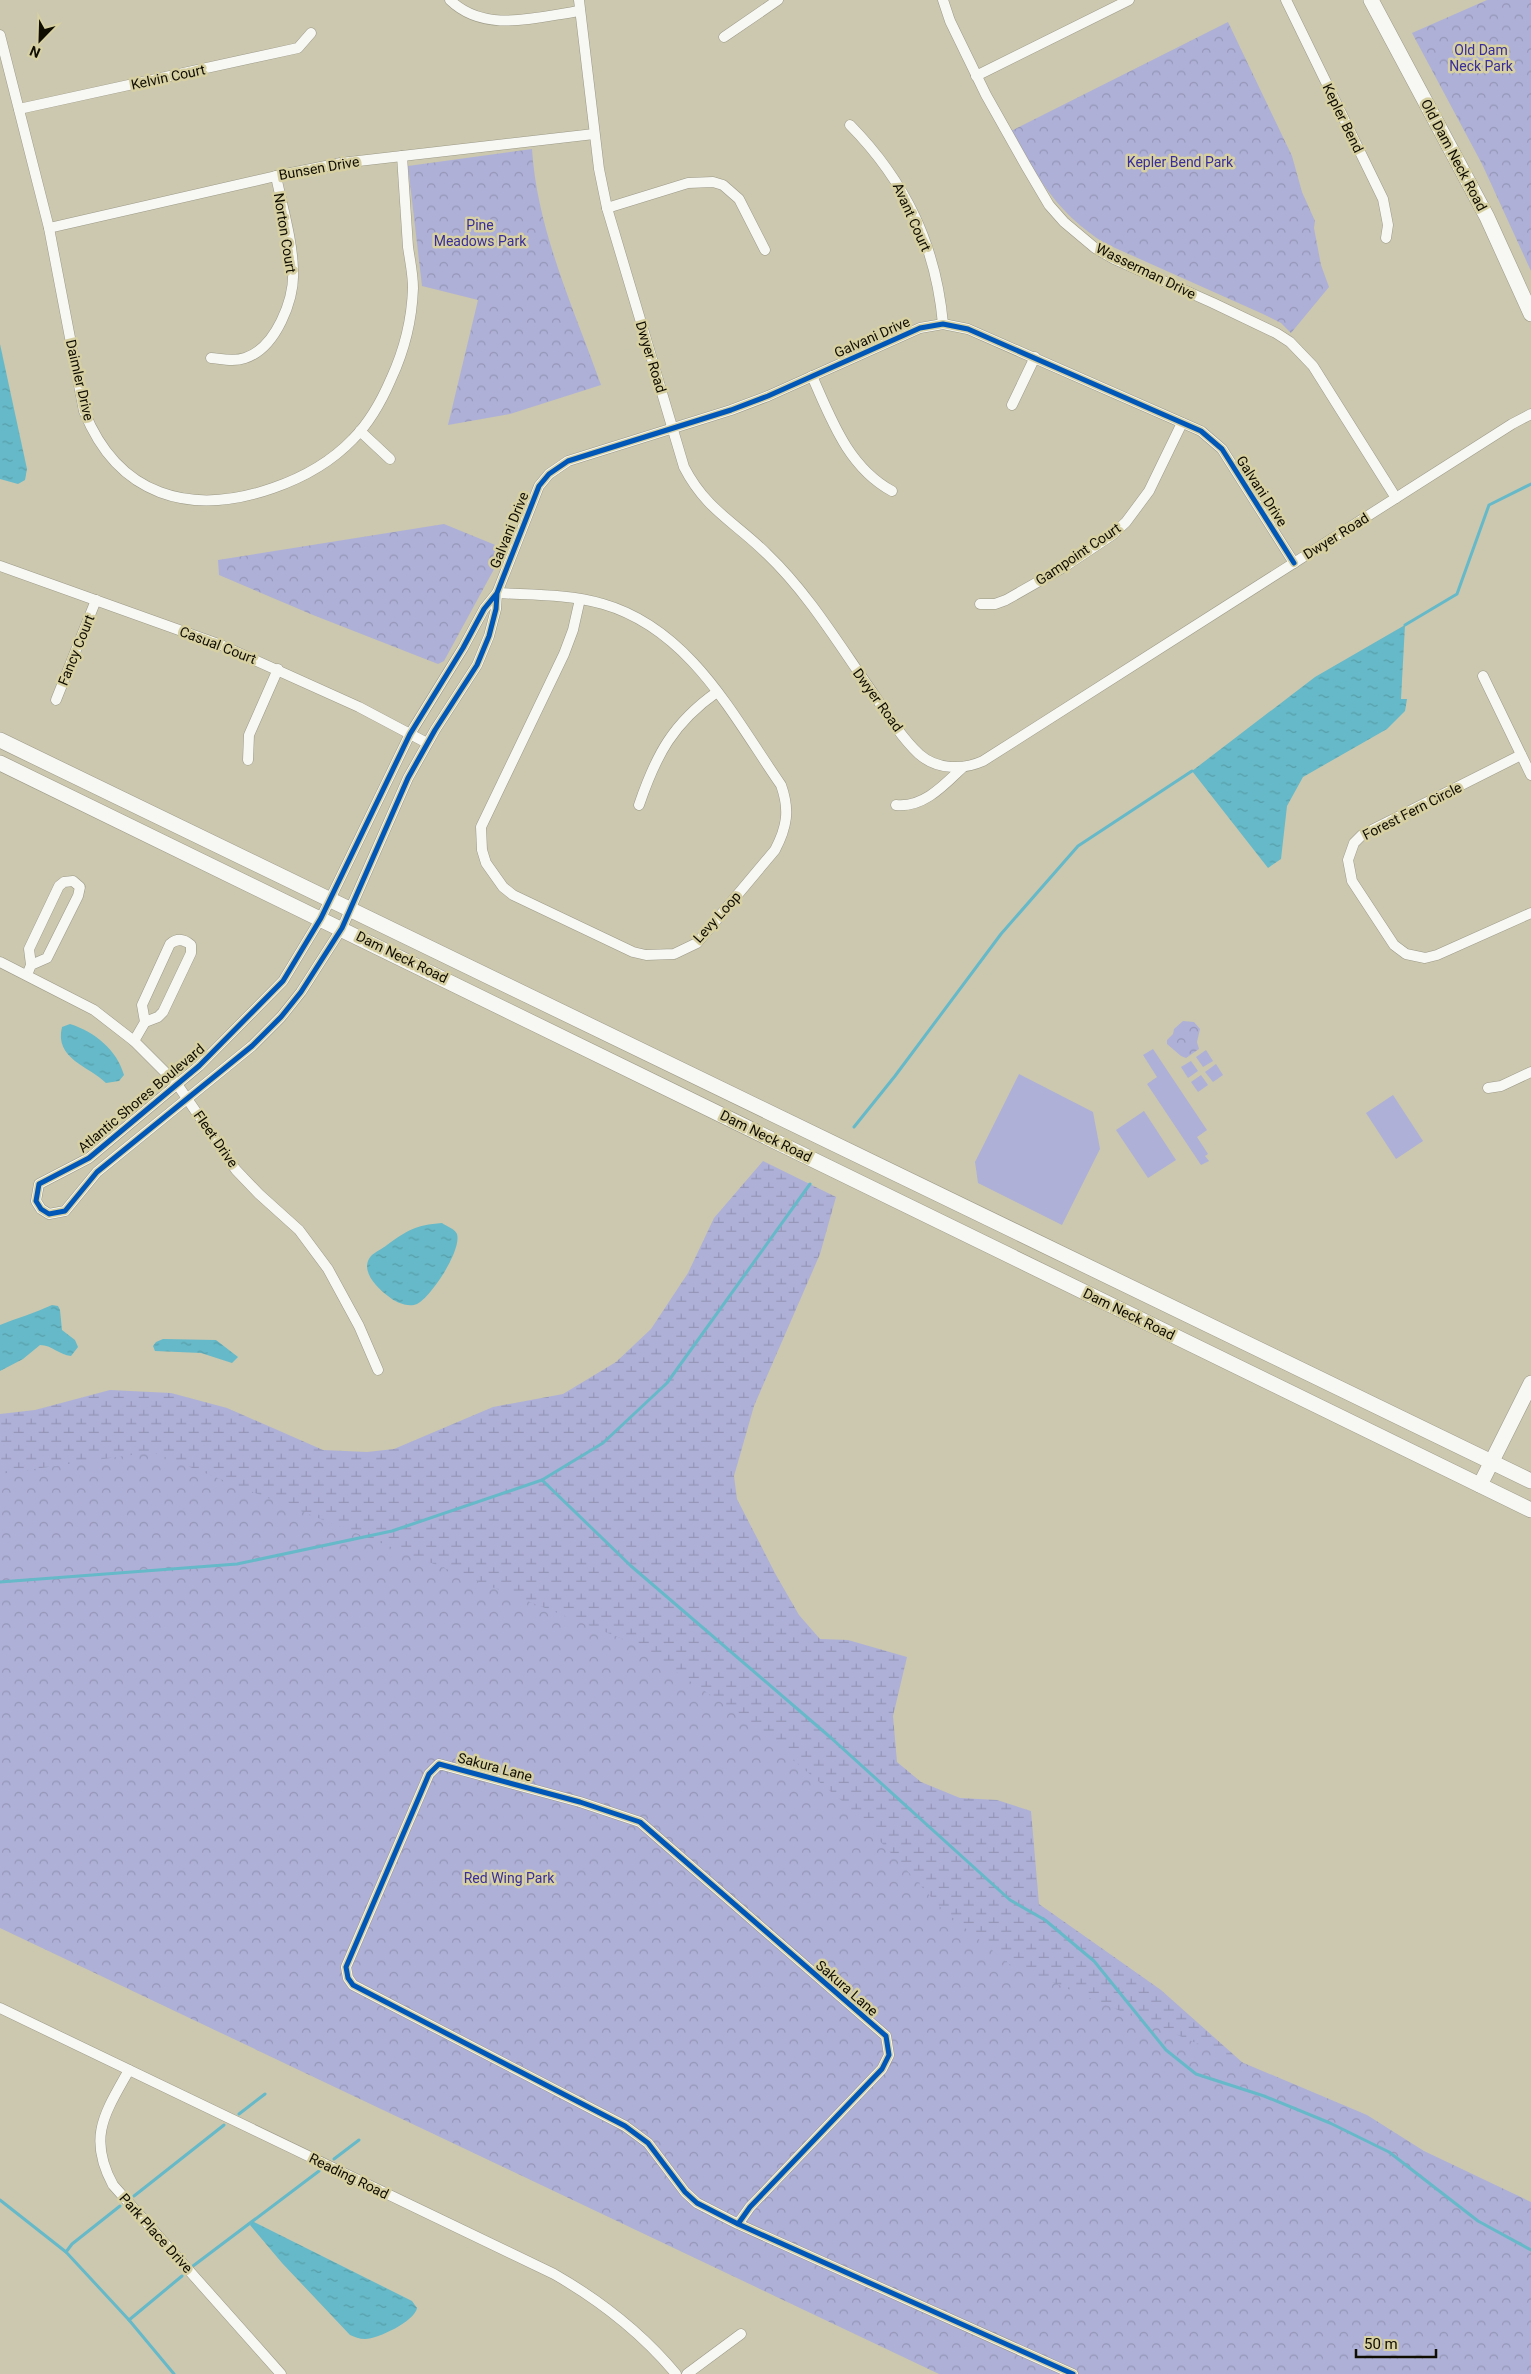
<svg xmlns="http://www.w3.org/2000/svg" width="1531" height="2374" font-family="Roboto,sans-serif">
<style>
.green{fill:#aeb0d7}
.wetland{fill:url(#wetland-marsh)}
.park{fill:url(#park-crowns)}
.water{fill:url(#water-ripples)}
.lines{fill:none;stroke-linecap:round;stroke-linejoin:round}
.stream{stroke:#66b9c8;stroke-width:3}
.street-casing{stroke:#9c9986;stroke-width:11}
.secondary-casing{stroke:#9c9986;stroke-width:16}
.street{stroke:#f7f7f3;stroke-width:10}
.secondary{stroke:#f7f7f3;stroke-width:15}
.cycleway-casing{stroke:#d7d0a3;stroke-width:8}
.cycleway{stroke:#0057b8;stroke-width:5}
.labels{text-anchor:middle;dominant-baseline:central;stroke-width:5;stroke-linejoin:round;paint-order:stroke}
.park-label{font-size:14px;fill:#382d9b;stroke:#d7d0a3}
.street-label{font-size:14px;fill:#100d01;stroke:#d7d0a3}
</style>
<defs>
<pattern id="wetland-marsh" width="20" height="14" patternUnits="userSpaceOnUse" patternTransform="scale(1.25)"><rect width="20" height="14" fill="#aeb0d7"/><path d="M1 5h8M5 5V1M11 12h8M15 12V8" fill="none" stroke="#9596b7"/></pattern>
<pattern id="park-crowns" width="20" height="18" patternUnits="userSpaceOnUse" patternTransform="scale(1.25)"><rect width="20" height="18" fill="#aeb0d7"/><path d="M2 6a3 3 0 1 1 6 0M12 15a3 3 0 1 1 6 0" fill="none" stroke="#9596b7"/></pattern>
<pattern id="water-ripples" width="26" height="14" patternUnits="userSpaceOnUse" patternTransform="scale(1.25)"><rect width="26" height="14" fill="#66b9c8"/><path d="M2 4q2-2 4 0t4 0M15 11q2-2 4 0t4 0" fill="none" stroke="#579eaa"/></pattern>
</defs>
<rect width="100%" height="100%" fill="#cbc8af"/>
<g class="green">
<path d="M1153 1049 1207 1130 1197 1137 1208 1154 1205 1156 1209 1161 1201 1165 1147 1084 1157 1077 1143 1055Z"/>
<path d="M1206 1050 1213 1061 1203 1067 1196 1057Z"/>
<path d="M1191 1061 1198 1071 1188 1078 1181 1067Z"/>
<path d="M1216 1064 1223 1075 1213 1082 1205 1072Z"/>
<path d="M1019 1074 1093 1112 1100 1149 1062 1225 978 1183 975 1162Z"/>
<path d="M1201 1075 1208 1085 1198 1092 1191 1082Z"/>
<path d="M1393 1095 1423 1141 1396 1159 1366 1113Z"/>
<path d="M1144 1111 1176 1160 1148 1178 1116 1130Z"/>
</g>
<path class="wetland" d="M763 1161 836 1197 820 1254 754 1406 734 1476 737 1499 776 1575 799 1615 820 1639 848 1640 907 1657 893 1716 897 1762 921 1782 960 1798 997 1800 1031 1811 1039 1904 1161 1990 1252 2071 0 1693V1414L35 1410 110 1390 171 1393 227 1408 323 1450 367 1452 394 1449 493 1407 563 1394 616 1362 651 1329 688 1273 714 1218Z"/>
<g class="park">
<path d="M1487 0H1531V271L1482 164 1412 33Z"/>
<path d="M1228 22 1292 156 1302 192 1315 221 1314 228 1321 265 1329 287 1291 333 1281 323 1263 314 1104 243C1055 210 1040 181 1011 131Z"/>
<path d="M532 149C537 230 574 309 601 385L510 414 448 425 478 300 422 286 408 166Z"/>
<path d="M444 524 505 549 444 661 438 664 313 615 219 575 218 560Z"/>
<path d="M1183 1021 1194 1022 1200 1029 1197 1042 1199 1049 1186 1058 1181 1056 1167 1044V1040L1173 1034 1174 1029Z"/>
<path d="M152 1452 633 1643 733 1710 848 1806 942 1909 1009 1964 1367 2115 1424 2151 1531 2202V2374H939L0 1928V1474Z"/>
</g>
<g class="water">
<path d="M0 344 27 469 25 480 18 484 0 479Z"/>
<path d="M1405 625 1401 699H1407L1405 711 1387 729 1303 777 1287 806 1281 859 1268 868 1192 771 1315 677Z"/>
<path d="M70 1024C95 1032 117 1050 124 1075L119 1081 106 1083C89 1066 54 1059 62 1027Z"/>
<path d="M442 1223C446 1226 455 1229 457 1234 462 1251 430 1298 417 1304 408 1308 395 1302 388 1296 377 1288 359 1270 371 1256 375 1252 382 1249 387 1245 408 1230 415 1225 442 1223Z"/>
<path d="M52 1305 58 1306 60 1310 62 1330 75 1340 78 1347 71 1356C59 1355 52 1345 40 1345L23 1359 0 1371V1325C17 1318 35 1313 52 1305Z"/>
<path d="M163 1339 216 1340 238 1357 232 1363 201 1353 155 1351 153 1346 156 1342Z"/>
<path d="M252 2221 412 2301 417 2308C415 2321 378 2339 365 2339 359 2339 355 2337 350 2335L282 2263 250 2225Z"/>
</g>
<g class="lines">
<g class="stream">
<path d="M1405 625 1457 594 1489 505 1531 484"/>
<path d="M854 1127 895 1076 1001 934 1078 846 1192 771"/>
<path d="M542 1480 631 1566 830 1737 1010 1900 1045 1920 1094 1961 1166 2050 1196 2074 1264 2096 1330 2123 1389 2152 1478 2221 1531 2250"/>
<path d="M0 1582 237 1564 392 1531 542 1480 603 1443 667 1383 810 1184"/>
<path d="M239 2114 265 2094"/>
<path d="M334 2159 359 2140"/>
<path d="M134 2196 224 2125"/>
<path d="M0 2200 66 2252 129 2320 174 2374"/>
<path d="M66 2252 72 2244 120 2206"/>
<path d="M193 2266 319 2171"/>
<path d="M129 2320 182 2276"/>
</g>
<defs>
<g id="street">
<path d="M450 0C485 34 536 17 580 11"/>
<path d="M579 0 599 169 607 208 684 467C706 510 735 522 767 554 810 595 841 648 875 696 888 716 902 738 919 754 937 770 963 770 983 761L1512 424 1531 414"/>
<path d="M943 0 950 21 986 95 1026 166 1049 205 1064 222 1095 248 1114 259 1213 303 1276 333 1290 342 1313 366 1396 498"/>
<path d="M1286 0 1383 199 1388 225 1386 238"/>
<path d="M0 35 49 228 84 411C118 496 190 517 273 488 302 478 331 462 353 439 369 423 382 400 391 379 404 351 412 319 413 288 413 274 410 261 408 247 406 217 404 186 402 156"/>
<path d="M724 37 778 0"/>
<path d="M976 76 1129 0"/>
<path d="M19 109 298 48 311 33"/>
<path d="M850 125C905 181 936 245 943 324"/>
<path d="M607 208 688 183 713 182 723 185 739 199 765 250"/>
<path d="M49 228 276 176 341 163 594 134"/>
<path d="M211 358C222 359 234 362 245 358 276 348 295 299 293 269 292 238 282 206 276 176"/>
<path d="M812 376C831 419 848 467 892 491"/>
<path d="M1012 405 1035 357"/>
<path d="M360 431 390 459"/>
<path d="M0 566 221 645 359 707 427 743"/>
<path d="M497 593 484 609 463 648 410 734 321 918 283 981 199 1066 89 1158 39 1184 36 1201 41 1209 49 1214 65 1211 97 1172 252 1046 281 1017 301 992 342 928 408 778 435 730 477 665 489 636 496 609 497 593 539 486 549 474 568 461 731 410 768 396 920 328 943 324 968 329 1201 431 1222 449 1294 563"/>
<path d="M497 593C532 595 569 594 603 604 690 629 733 716 781 785 790 810 787 827 775 850L697 943 674 954 646 955 633 952 513 895 503 887 486 863 482 850 481 827 564 654 573 630 580 599"/>
<path d="M980 604H995L1006 600 1064 567 1112 535 1126 522 1149 491 1182 423"/>
<path d="M1483 676 1531 775"/>
<path d="M56 700 96 600"/>
<path d="M1521 755 1362 835 1354 843 1348 860 1352 881 1394 945 1406 954 1425 958 1437 955 1531 913"/>
<path d="M248 760 249 735 278 669"/>
<path d="M639 805C656 755 673 723 717 692"/>
<path d="M896 805C924 808 945 784 963 767"/>
<path d="M0 962 94 1010 134 1041 177 1084 236 1170 259 1194 299 1230 328 1269 359 1326 378 1370"/>
<path d="M27 975 31 965 29 949 59 886 64 882 73 881 80 887 78 896 47 958 31 965"/>
<path d="M134 1041 145 1022 158 1017 163 1012 191 953V945C184 939 177 938 170 944L142 1005 145 1022"/>
<path d="M1488 1088 1501 1086 1531 1072"/>
<path d="M0 2008 554 2274C601 2301 641 2332 676 2374"/>
<path d="M129 2070C105 2113 87 2137 113 2185L281 2374"/>
<path d="M738 2224 750 2207 882 2069 889 2055 886 2036 640 1822 580 1802 439 1764 429 1774 346 1967 348 1978 353 1985 625 2126 648 2143 685 2192 697 2203 738 2224 1073 2374"/>
<path d="M687 2374 741 2334"/>
</g>
<g id="secondary">
<path d="M1371 0 1487 217 1531 314"/>
<path d="M0 740 1531 1481"/>
<path d="M0 763 1531 1510"/>
<path d="M1480 1485 1531 1383"/>
</g>
</defs>
<use href="#street" class="street-casing"/>
<use href="#secondary" class="secondary-casing"/>
<use href="#street" class="street"/>
<use href="#secondary" class="secondary"/>
<defs>
<g id="cycleway">
<path d="M497 593 484 609 463 648 410 734 321 918 283 981 199 1066 89 1158 39 1184 36 1201 41 1209 49 1214 65 1211 97 1172 252 1046 281 1017 301 992 342 928 408 778 435 730 477 665 489 636 496 609 497 593 539 486 549 474 568 461 731 410 768 396 920 328 943 324 968 329 1201 431 1222 449 1294 563"/>
<path d="M738 2224 750 2207 882 2069 889 2055 886 2036 640 1822 580 1802 439 1764 429 1774 346 1967 348 1978 353 1985 625 2126 648 2143 685 2192 697 2203 738 2224 1073 2374"/>
</g>
</defs>
<use href="#cycleway" class="cycleway-casing"/>
<use href="#cycleway" class="cycleway"/>
</g>
<g class="labels">
<g class="park-label">
<text x="1481" y="50">Old Dam<tspan x="1481" dy="16">Neck Park</tspan></text>
<text x="1180" y="162">Kepler Bend Park</text>
<text x="480" y="225">Pine<tspan x="480" dy="16">Meadows Park</tspan></text>
<text x="509" y="1878">Red Wing Park</text>
</g>
<g class="street-label">
<text transform="translate(168 77) rotate(-12)">Kelvin Court</text>
<text transform="translate(1343 118) rotate(64)">Kepler Bend</text>
<text transform="translate(1454 155) rotate(62)">Old Dam Neck Road</text>
<text transform="translate(319 168) rotate(-10)">Bunsen Drive</text>
<text transform="translate(912 217) rotate(66)">Avant Court</text>
<text transform="translate(285 233) rotate(81)">Norton Court</text>
<text transform="translate(1146 271) rotate(26)">Wasserman Drive</text>
<text transform="translate(872 337) rotate(-24)">Galvani Drive</text>
<text transform="translate(651 357) rotate(73)">Dwyer Road</text>
<text transform="translate(80 380) rotate(77)">Daimler Drive</text>
<text transform="translate(1262 491) rotate(57)">Galvani Drive</text>
<text transform="translate(509 530) rotate(-68)">Galvani Drive</text>
<text transform="translate(1336 536) rotate(-32)">Dwyer Road</text>
<text transform="translate(1078 554) rotate(-34)">Gampoint Court</text>
<text transform="translate(218 645) rotate(21)">Casual Court</text>
<text transform="translate(76 650) rotate(-68)">Fancy Court</text>
<text transform="translate(878 700) rotate(54)">Dwyer Road</text>
<text transform="translate(1412 811) rotate(-27)">Forest Fern Circle</text>
<text transform="translate(717 917) rotate(-48)">Levy Loop</text>
<text transform="translate(402 957) rotate(26)">Dam Neck Road</text>
<text transform="translate(141 1098) rotate(-40)">Atlantic Shores Boulevard</text>
<text transform="translate(766 1136) rotate(26)">Dam Neck Road</text>
<text transform="translate(216 1139) rotate(55)">Fleet Drive</text>
<text transform="translate(1129 1314) rotate(26)">Dam Neck Road</text>
<text transform="translate(495 1767) rotate(15)">Sakura Lane</text>
<text transform="translate(847 1988) rotate(41)">Sakura Lane</text>
<text transform="translate(349 2176) rotate(26)">Reading Road</text>
<text transform="translate(156 2233) rotate(48)">Park Place Drive</text>
</g>
</g>
<g transform="translate(40 40) rotate(203)" stroke="#d7d0a3" stroke-width="4" paint-order="stroke">
<path d="M0-4L9 19L0 12L-9 19Z" fill="#100d01"/>
<text y="-8" font-size="14" font-weight="bold" text-anchor="middle" fill="#100d01">N</text>
</g>
<path d="M1356 2349v8h80v-8" fill="none" stroke="#100d01" stroke-width="2.5"/>
<text x="1364" y="2349" font-size="15" fill="#100d01" stroke="#d7d0a3" stroke-width="4" paint-order="stroke">50 m</text>
</svg>
